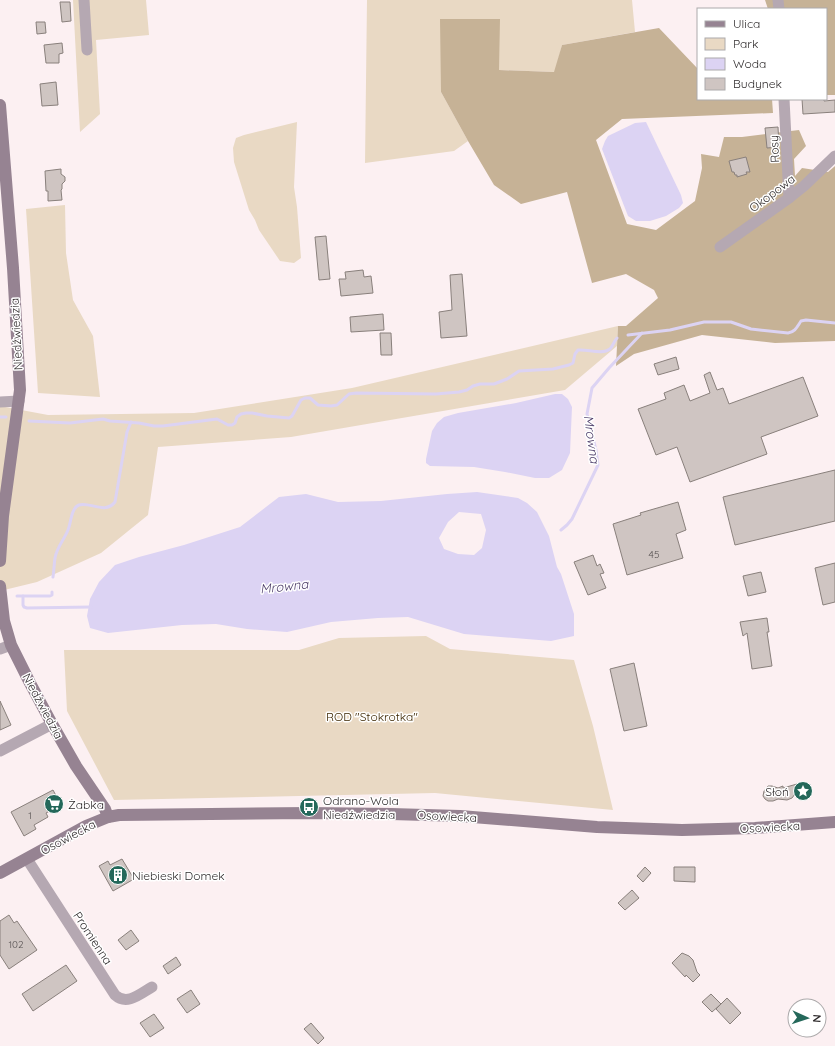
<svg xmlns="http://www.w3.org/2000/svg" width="835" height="1046" font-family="Quicksand,sans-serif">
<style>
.green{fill:#e9d9c4}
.forest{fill:#c6b296}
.water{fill:#dcd3f3;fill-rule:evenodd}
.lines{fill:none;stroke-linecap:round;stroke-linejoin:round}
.stream{stroke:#dcd3f3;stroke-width:3}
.building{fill:#cfc5c2;stroke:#89807c}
.street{stroke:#b5a8b2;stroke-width:11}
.secondary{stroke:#968392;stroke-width:12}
.labels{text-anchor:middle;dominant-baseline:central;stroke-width:3;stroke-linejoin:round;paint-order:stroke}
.number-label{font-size:10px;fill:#575252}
.street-label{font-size:12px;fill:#2f2b2c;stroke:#fff}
.park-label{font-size:12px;fill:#3c2601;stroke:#fff}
.poi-label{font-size:12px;fill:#2f2b2c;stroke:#fff;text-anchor:start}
.water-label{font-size:13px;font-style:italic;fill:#4e3e6a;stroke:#fff}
</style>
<rect width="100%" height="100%" fill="#fcf0f2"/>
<g class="green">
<path d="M73 0H146L149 35 96 40 100 114 80 132Z"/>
<path d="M367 0H632L635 32 562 45 555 72 499 70 441 92 468 141 454 151 365 163Z"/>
<path d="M297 122 294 187 297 207 301 258 294 263 280 261 259 230 255 220 249 210 234 162 233 148 236 138 244 135Z"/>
<path d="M65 205 66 253 73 300 93 336 100 397 38 393 26 209Z"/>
<path d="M618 326 617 346 565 390 291 437 158 447 148 515 101 553 37 582 0 591V406L48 415 194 413 352 388Z"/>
<path d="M426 636 450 649 574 660 593 726 613 810 435 793 114 800 67 711 64 650H299L339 638Z"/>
</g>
<g class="forest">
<path d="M765 0H835V95H826V9H768Z"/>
<path d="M440 19H500L499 70 554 72 562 45 659 28 698 69V99H772L773 113 622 119 596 140 627 224 656 230 695 201 702 168 701 154 719 157 724 137H742L799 130 806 146 794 159 795 176 802 168 828 172 835 166V341L775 343 702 335 634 354 616 366 618 326H626L658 298 654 290 626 274 592 283 567 192 521 204 494 185 468 141 441 92Z"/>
</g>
<g class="water">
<path d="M646 122 681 195 683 203 679 208 666 216 650 221H636L628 216 602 149 605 141 608 136 635 123Z"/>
<path d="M555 394H562L568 399 572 407 570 453 562 470 549 478H535L505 472 474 467 430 466 426 463V459L432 431 437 423 444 417 458 413 516 403Z"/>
<path d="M477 492 518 498 527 503 537 512 549 536 557 567 561 574 574 614V636L551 641 464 634 408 617 378 618 331 622 287 632 247 629 216 624 182 625 108 633 90 628 87 616 90 599 99 582 115 565 139 557 184 545 240 527 279 497 306 494 338 502 381 501 447 494ZM459 512 481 514 486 530 482 548 474 555 458 554 444 549 439 538 448 522Z"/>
</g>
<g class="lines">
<g class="stream">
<path d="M628 335 670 330 704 322H731L751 329 788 333C795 332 797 327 801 321L806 320 835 323"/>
<path d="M0 417H6"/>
<path d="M29 421 70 423 103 419 110 421 139 423 154 426H163L217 419 228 425H232L235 423 237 417 241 414 246 413H252L267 416 289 418 292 416 301 400 305 398H310L318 405 331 406 337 405 349 394 356 393 436 394 459 392 467 390 473 386 480 384H494L507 379 519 371 553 369 569 365 573 363 575 354 578 350C588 349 602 355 610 349 613 346 614 341 617 338"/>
<path d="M561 530 567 525 572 519 598 465 596 450 587 414 592 388 609 368 642 333"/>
<path d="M53 577C54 571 54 564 55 558 57 547 64 540 68 530 71 523 71 508 79 505 89 501 105 515 115 502L127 432 131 422"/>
<path d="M17 596H50L52 595V592"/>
<path d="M23 596V605L24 607 27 608 91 607"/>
</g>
</g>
<g class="building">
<path d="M60 2H70L71 21 62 22Z"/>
<path d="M36 22H45L46 33 37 34Z"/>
<path d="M62 43 63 53 59 54V63H46L44 45Z"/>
<path d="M56 82 58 105 42 106 40 84Z"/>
<path d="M802 99H824V101L835 100V112L803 114Z"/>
<path d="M778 127 779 147 767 148 765 128Z"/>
<path d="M746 157 750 172H746L747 174 737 177V175H735L734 172H732L729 161Z"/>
<path d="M61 169V174L65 177V181L62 184V189L61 190 62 200 48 201V191H46L45 171Z"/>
<path d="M326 236 330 279 319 280 315 237Z"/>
<path d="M363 270 364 277 371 276 373 293 341 296 339 279H346L345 272Z"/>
<path d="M462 274 467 336 441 338 439 312 452 310 450 275Z"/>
<path d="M383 314 384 330 351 332 350 317Z"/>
<path d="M380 333H391L392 355H381Z"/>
<path d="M676 357 679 369 658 375 654 364Z"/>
<path d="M710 372 717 390 723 388 729 404 803 377 818 416 761 437 767 454 690 482 677 447 656 455 638 409 666 399 664 393 684 385 690 401 710 393 704 375Z"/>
<path d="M835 470V521L735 545 723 497Z"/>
<path d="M678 502 686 530 676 534 683 558 627 575 613 524 641 515 640 513Z"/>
<path d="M593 555 597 566 600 564 604 573 600 574 606 588 588 595 574 562Z"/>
<path d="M835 563V602L823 605 815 568Z"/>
<path d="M761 572 766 592 748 596 743 576Z"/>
<path d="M767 618 769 632H767L772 666 752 669 747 633 743 636 740 622Z"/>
<path d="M634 663 647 726 624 731 610 669Z"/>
<path d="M0 701 11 725 0 730Z"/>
<path d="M797 784 795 794 792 798 787 800 778 799 773 801H768L765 799 763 796 764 791 768 786H772L778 788 783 786V788Z"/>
<path d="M53 790 61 805 46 813 48 817 34 825 36 829 24 836 11 812Z"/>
<path d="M122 859 134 879 113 891 99 866 108 861 110 865Z"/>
<path d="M645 867 651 873 643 882 637 876Z"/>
<path d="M674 867H695V882L674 881Z"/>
<path d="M632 890 639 898 625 910 618 903Z"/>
<path d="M9 915 14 923 17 921 37 950 9 969 0 955V921Z"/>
<path d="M131 930 139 941 126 950 118 940Z"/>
<path d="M682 953 689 956 693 960 697 972 700 975 693 982 686 975 685 977 672 963Z"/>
<path d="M176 957 181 965 168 974 163 966Z"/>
<path d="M66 965 77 981 33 1011 22 994Z"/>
<path d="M191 990 200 1004 187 1013 177 999Z"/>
<path d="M711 994 721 1004 712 1012 702 1002Z"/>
<path d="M727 998 741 1013 730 1024 716 1009Z"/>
<path d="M154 1014 164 1028 150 1037 140 1023Z"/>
<path d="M311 1023 324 1038 318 1044 304 1029Z"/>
</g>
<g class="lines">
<g class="street">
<path d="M84 0 87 50"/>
<path d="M778 0 779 9"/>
<path d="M784 99 789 198"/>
<path d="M720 247 789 198 804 186 835 156"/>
<path d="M0 402 19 401"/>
<path d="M0 649 11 645"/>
<path d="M0 751 52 724"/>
<path d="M27 859 115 995C127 1006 140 994 152 987"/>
</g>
<g class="secondary">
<path d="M0 105 13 268 20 390 3 516 0 561"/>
<path d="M0 586 4 621 11 645 30 683 52 724 76 766 105 809 108 817"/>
<path d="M0 873 86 826 108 817 119 815 310 813 391 814 460 816 597 827 682 830 755 828 835 822"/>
</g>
</g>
<defs>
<symbol id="sight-disc" viewBox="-11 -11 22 22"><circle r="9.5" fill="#24685a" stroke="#fff"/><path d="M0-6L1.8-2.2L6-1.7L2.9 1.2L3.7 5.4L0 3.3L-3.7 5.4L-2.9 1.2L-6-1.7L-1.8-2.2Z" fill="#fff"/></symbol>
<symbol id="supermarket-disc" viewBox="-11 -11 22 22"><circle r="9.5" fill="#24685a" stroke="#fff"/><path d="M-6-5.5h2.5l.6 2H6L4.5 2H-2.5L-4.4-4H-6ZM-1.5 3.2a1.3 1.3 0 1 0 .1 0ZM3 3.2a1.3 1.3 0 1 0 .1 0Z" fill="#fff"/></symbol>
<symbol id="bus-disc" viewBox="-11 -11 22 22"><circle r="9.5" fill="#24685a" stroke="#fff"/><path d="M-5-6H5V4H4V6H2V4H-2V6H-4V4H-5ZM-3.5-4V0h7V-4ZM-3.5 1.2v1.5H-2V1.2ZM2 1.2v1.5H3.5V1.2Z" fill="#fff"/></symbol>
<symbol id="building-disc" viewBox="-11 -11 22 22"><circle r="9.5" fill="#24685a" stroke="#fff"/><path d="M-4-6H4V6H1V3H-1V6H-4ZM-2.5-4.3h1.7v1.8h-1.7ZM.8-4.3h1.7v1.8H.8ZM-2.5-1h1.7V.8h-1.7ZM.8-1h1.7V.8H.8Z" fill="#fff"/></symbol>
</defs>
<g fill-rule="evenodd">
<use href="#sight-disc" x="792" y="780" width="22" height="22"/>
<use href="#supermarket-disc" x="43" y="793" width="22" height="22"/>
<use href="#bus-disc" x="298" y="796" width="22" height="22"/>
<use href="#building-disc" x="107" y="864" width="22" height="22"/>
</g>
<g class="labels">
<g class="number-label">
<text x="654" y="554">45</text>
<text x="30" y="815">1</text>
<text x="16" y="944">102</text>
</g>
<g class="street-label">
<text transform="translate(774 149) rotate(-93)">Rosy</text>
<text transform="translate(772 193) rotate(-37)">Okopowa</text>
<text transform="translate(16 334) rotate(-93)">Niedźwiedzia</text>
<text transform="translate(43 706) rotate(62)">Niedźwiedzia</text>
<text transform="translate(447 816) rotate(3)">Osowiecka</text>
<text transform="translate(770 827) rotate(-3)">Osowiecka</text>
<text transform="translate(68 837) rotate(-28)">Osowiecka</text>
<text transform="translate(93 938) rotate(57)">Promienna</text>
</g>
<g class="park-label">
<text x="372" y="716">ROD "Stokrotka"</text>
</g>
<g class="poi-label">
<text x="789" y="791" text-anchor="end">Słoń</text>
<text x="323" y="800">Odrano-Wola<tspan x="323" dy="14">Niedźwiedzia</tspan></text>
<text x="68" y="804">Żabka</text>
<text x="132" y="875">Niebieski Domek</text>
</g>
<g class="water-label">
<text transform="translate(592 439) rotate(82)">Mrowna</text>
<text transform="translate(284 586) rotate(-6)">Mrowna</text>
</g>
</g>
<rect x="697" y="8" width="130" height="92" fill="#ffffff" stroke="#acaaab"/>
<rect x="705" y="21" width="20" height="6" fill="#968392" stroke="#acaaab"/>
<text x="733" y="28" font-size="12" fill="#2f2b2c">Ulica</text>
<rect x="705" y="38" width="20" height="12" fill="#e9d9c4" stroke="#acaaab"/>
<text x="733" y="48" font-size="12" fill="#2f2b2c">Park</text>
<rect x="705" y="58" width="20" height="12" fill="#dcd3f3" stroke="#acaaab"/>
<text x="733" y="68" font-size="12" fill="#2f2b2c">Woda</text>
<rect x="705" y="78" width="20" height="12" fill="#cfc5c2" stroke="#acaaab"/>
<text x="733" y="88" font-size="12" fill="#2f2b2c">Budynek</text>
<g transform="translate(807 1018) rotate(93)"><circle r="19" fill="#ffffff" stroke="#acaaab"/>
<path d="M0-3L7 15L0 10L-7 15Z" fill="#24685a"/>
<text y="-6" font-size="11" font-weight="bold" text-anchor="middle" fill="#2f2b2c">N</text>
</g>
</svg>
